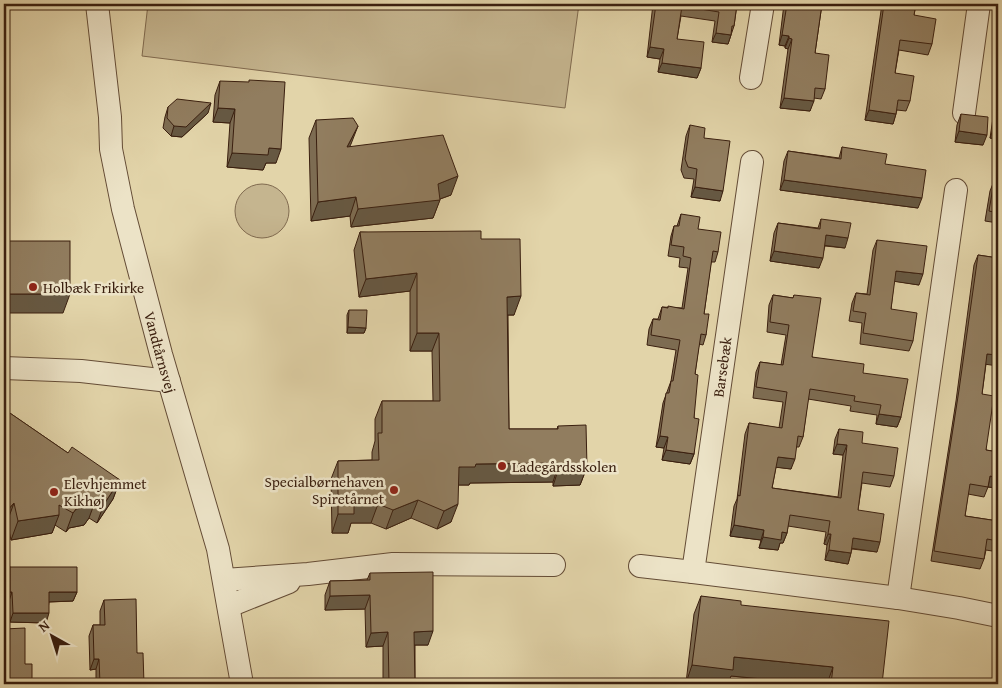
<svg xmlns="http://www.w3.org/2000/svg" width="1002" height="688" font-family="'Gentium Book Plus',serif">
<style>
.green{fill:#c5b58f;stroke:#806a4f}
.lines{fill:none;stroke-linecap:round;stroke-linejoin:round}
.minor-casing{stroke:#644c36;stroke-width:24}
.minor{stroke:#ece3c7;stroke-width:22}
.wall{fill:#7d6c52;stroke:#3a1f0f}
.shaded-wall{fill:#665842;stroke:#3a1f0f}
.building{fill:#917d5f;stroke:#3a1f0f}
.poi-dot{fill:#8f2418;stroke:#ece3c7;stroke-width:2}
.labels{text-anchor:middle;dominant-baseline:central;stroke-width:5;stroke-linejoin:round;paint-order:stroke}
.poi-label{font-size:15px;fill:#3a1f0f;stroke:#ece3c7;text-anchor:start}
.street-label{font-size:15px;fill:#3a1f0f;stroke:#ece3c7}
</style>
<rect width="100%" height="100%" fill="#e2d4a9"/>
<filter id="stains"><feTurbulence type="fractalNoise" baseFrequency=".004" numOctaves="4"/><feColorMatrix values="0 0 0 0 .2 0 0 0 0 .09 0 0 0 0 .02 0 0 0 .5 -.17"/></filter>
<radialGradient id="worn" r=".72"><stop offset=".6" stop-color="#630" stop-opacity="0"/><stop offset="1" stop-color="#630" stop-opacity=".3"/></radialGradient>
<g class="green">
<path d="M148 4H579L565 108 142 56Z"/>
<circle cx="262" cy="211" r="27"/>
</g>
<g class="lines">
<defs>
<g id="minor">
<path id="s1" d="M97 4 110 117 111 149 123 209 161 354 218 549 242 684"/>
<path d="M751 78 763 4"/>
<path d="M964 113 979 4"/>
<path d="M752 162 693 572 898 598 959 608 998 616"/>
<path d="M4 368 81 371 169 381"/>
<path d="M640 566 693 572"/>
<path d="M224 580 308 574 393 564 554 565"/>
<path d="M898 598 956 190"/>
<path d="M229 606 289 582"/>
</g>
</defs>
<use href="#minor" class="minor-casing"/>
<use href="#minor" class="minor"/>
</g>
<g class="wall">
<path d="M653 4H737L734 26 728 44 712 42 715 21 681 16 677 39 701 68 697 78 658 72 660 59 647 57Z"/>
<path d="M784 4H822L815 53 825 89 821 99 814 98 810 111 780 108 788 49 785 48V46L779 45Z"/>
<path d="M882 4H916L914 15 932 44 928 55 899 50 895 73 910 101 906 111 897 110 893 124 865 120Z"/>
<path d="M220 81 276 163H266L263 170 227 167 230 123 213 122 215 95Z"/>
<path d="M998 92V139L990 138 996 98Z"/>
<path d="M168 107 208 113 182 137 171 136 163 128 165 117Z"/>
<path d="M961 114 983 145 955 142 957 125Z"/>
<path d="M316 120 350 146 451 195 440 199 433 218 351 227 350 216 311 221 309 138Z"/>
<path d="M690 125 704 138 720 201 691 197 694 179 684 178 681 170 686 136Z"/>
<path d="M842 147 885 164 918 208 780 190 784 161 788 151 839 158Z"/>
<path d="M994 181 998 182V223L985 221 990 191Z"/>
<path d="M681 214 698 229 718 252 715 262H711L704 314 706 335 703 345 699 344 695 374 694 418V454L690 464 662 460 664 448 656 447 663 403 671 381 676 350 647 345 649 329 653 319H658L662 307 682 308 688 268 679 267 680 258 668 256 671 236 674 226H677Z"/>
<path d="M821 219 845 248 825 246 819 268 770 261 774 233 778 223 818 228Z"/>
<path d="M360 232 481 239 514 315H508L509 429H557L558 426 587 467 580 485 553 486V482L470 483 469 485H458L451 522 437 529 411 518 386 529 371 523H351L348 533H332L331 479 338 461 372 460V452L375 441V419L382 401H433L432 351H410V291L359 297 354 250Z"/>
<path d="M877 240 919 285 894 281 891 309 913 341 909 351 860 344 862 323 849 321 852 303 856 293 867 294 873 250Z"/>
<path d="M978 255 998 258V292L986 364 982 394 986 450 998 452V488L988 487 984 497 968 494 965 516 998 521V552L986 550 984 559 980 569 931 561 956 401 974 265Z"/>
<path d="M773 295 793 298 794 295 812 357 863 373 901 417 897 427 876 424 877 415 850 411 851 406 808 399 803 437 799 447H796L791 469 776 467 772 488 838 497 843 455 833 454 835 439 839 429 862 443 894 476 890 487 862 483 858 510 877 552 852 549 848 564 825 560 827 545 824 544 826 532 788 526 787 533 783 543H780L778 550 759 548 761 540 730 536 734 506 737 499 745 434 749 423 779 428 783 402 753 398 756 372 760 362 781 365 786 335 767 332 769 305Z"/>
<path d="M349 310 366 328 364 333H347V315Z"/>
<path d="M4 409 68 453 120 480 113 499 97 523 89 518 84 525 69 528 66 532 55 525 52 533 11 540 7 522Z"/>
<path d="M10 567 77 592 73 601 49 602 46 623 10 622 9 601H6V577Z"/>
<path d="M370 573 428 645H415V684H383V646L366 647 365 609 325 610V595L330 581 367 580Z"/>
<path d="M701 596 882 684H814L731 676 728 684H694L686 683 694 614Z"/>
<path d="M104 600 137 653 144 684H96V669L90 670 89 636 93 625H100V611Z"/>
</g>
<g class="shaded-wall">
<path d="M716 33 731 35 728 44 712 42Z"/>
<path d="M782 35 789 36 785 46 779 45Z"/>
<path d="M789 38 792 39 788 49 785 48Z"/>
<path d="M650 47 664 49 660 59 647 57Z"/>
<path d="M662 63 701 68 697 78 658 72Z"/>
<path d="M784 98 814 101 810 111 780 108Z"/>
<path d="M211 103 208 113 182 137 171 136 174 126Z"/>
<path d="M218 108 235 109 230 123 213 122Z"/>
<path d="M869 110 896 114 893 124 865 120Z"/>
<path d="M358 126 351 144 340 165 347 147Z"/>
<path d="M994 127 998 128V139L990 138Z"/>
<path d="M959 131 987 135 983 145 955 142Z"/>
<path d="M269 148 281 149 276 163H266L263 170 227 167 232 153Z"/>
<path d="M458 176 451 195 437 200H440L433 218 351 227 358 209 438 184Z"/>
<path d="M784 180 922 198 918 208 780 190Z"/>
<path d="M695 187 723 191 720 201 691 197Z"/>
<path d="M356 197 350 216 311 221 318 202Z"/>
<path d="M826 235 848 238 845 248 822 245Z"/>
<path d="M774 251 823 258 819 268 770 261Z"/>
<path d="M896 271 923 274 919 285 892 281Z"/>
<path d="M417 273 410 291 359 297 366 279Z"/>
<path d="M4 294H70L63 313H4Z"/>
<path d="M521 296 514 315H501L507 297Z"/>
<path d="M348 327 366 328 364 333H347Z"/>
<path d="M417 333H439L432 351H410Z"/>
<path d="M987 354 998 355V366L984 364Z"/>
<path d="M879 414 901 417 897 427 876 424Z"/>
<path d="M660 436 668 437 664 448 656 447Z"/>
<path d="M837 444 847 445 843 455 833 454Z"/>
<path d="M666 450 694 454 690 464 662 460Z"/>
<path d="M778 457 795 459 791 469 774 467Z"/>
<path d="M559 463 553 482 470 483 469 485H452L459 467 476 464Z"/>
<path d="M559 467H587L580 485 553 486Z"/>
<path d="M990 476 998 478V488L988 487Z"/>
<path d="M120 480 113 499 97 523 104 504Z"/>
<path d="M96 499 89 518 84 525 69 528 66 532 73 513 76 509Z"/>
<path d="M418 500 411 518 386 529 393 510Z"/>
<path d="M14 503 7 522 4 525V514Z"/>
<path d="M354 504H378L371 523H351L348 533H332L338 514Z"/>
<path d="M458 504 451 522 437 529 444 511Z"/>
<path d="M59 515 52 533 11 540 18 521Z"/>
<path d="M734 525 764 530 761 540 730 536Z"/>
<path d="M782 532 787 533 783 543H780L778 550 759 548 763 537Z"/>
<path d="M828 534H831L827 545 824 544Z"/>
<path d="M853 538 880 542 877 552 850 548Z"/>
<path d="M829 550 851 553 848 564 825 560Z"/>
<path d="M10 592H12L9 601H6Z"/>
<path d="M49 592H77L73 601 45 602Z"/>
<path d="M370 595 365 609 325 610 330 596Z"/>
<path d="M13 613H49L46 623 10 622Z"/>
<path d="M433 631 428 645H409L414 632Z"/>
<path d="M388 632 383 646 366 647 371 633Z"/>
<path d="M734 657 833 667 827 684H814L731 676 728 684H694L686 683 692 665Z"/>
<path d="M94 659H99L96 669 90 670Z"/>
</g>
<g class="building">
<path d="M656 4H737L734 26H732L731 35 716 33 719 12 682 6 677 39 704 42 701 68 662 63 664 49 650 47Z"/>
<path d="M787 4H822L815 53 829 55 825 89 815 88 814 101 784 98 792 39 789 38V36L782 35Z"/>
<path d="M884 4H916L914 15 936 19 932 44 900 40 895 73 914 76 910 101 898 100 896 114 869 110Z"/>
<path d="M249 80 285 82 281 149 269 148 268 155 232 153 235 109 218 108 220 81 249 82Z"/>
<path d="M998 98V128L994 127Z"/>
<path d="M177 99 211 103 186 127 174 126 167 118 168 107Z"/>
<path d="M961 114 988 117 987 135 959 131Z"/>
<path d="M353 118 358 126 347 147 443 135 458 176 438 184 440 200 358 209 356 197 318 202 316 120Z"/>
<path d="M690 125 705 128 704 138 730 141 723 191 695 187 697 169 688 167 685 159Z"/>
<path d="M842 147 887 154 885 164 926 170 922 198 784 180 788 151 841 159Z"/>
<path d="M994 181 998 182V213L989 211Z"/>
<path d="M681 214 700 217 698 229 721 232 718 252 713 251 704 314H709L706 335 701 334 695 374 698 375 694 418 699 419 694 454 666 450 668 437 660 436 666 393H669L671 381H673L680 340 651 335 653 319 660 320 662 307 668 308V306L684 309 691 258 683 256 684 247 671 245 674 226H679Z"/>
<path d="M821 219 851 223 848 238 826 235 823 258 774 251 778 223 820 229Z"/>
<path d="M481 231V239H520L521 296 507 297 509 429H558V426L586 425 587 467H559V463L476 464 475 467H459L458 504 444 511 418 500 393 510 378 504H354V514H338V461L379 460 378 433H382V401H440L439 333H417V273L366 279 360 232Z"/>
<path d="M877 240 927 246 923 274 896 271 891 309 917 313 913 341 863 333 866 313 853 311 856 293 870 295Z"/>
<rect x="4" y="241" width="66" height="53"/>
<path d="M978 255 998 258V290L994 315 998 316V355L987 354 982 394 994 396 986 450 998 452V478L990 476 988 487 970 484 965 516 998 521V541L987 539 984 559 934 551 959 390Z"/>
<path d="M773 295 793 298 794 295 821 298 812 357 864 364 863 373 908 379 901 417 879 414 881 405 854 401 855 396 810 389 803 437 798 436 795 459 778 457 772 488 841 498 847 445 837 444 839 429 863 432 862 443 898 448 894 476 863 472 858 510 884 514 880 542 853 538 851 553 829 550 831 534H828L830 521 790 515 787 533 782 532 781 540 763 537 764 530 734 525 738 495 740 496 749 423 782 428 787 392 756 387 760 362 783 365 789 325 770 322Z"/>
<path d="M349 310H367L366 328 348 327Z"/>
<path d="M4 409 68 453 72 447 120 480 104 504 96 499 91 507 76 509 73 513 59 505V515L18 521 14 503 4 514Z"/>
<path d="M10 567H77V592H49V613H13L12 592H10Z"/>
<path d="M433 572V631L414 632 415 684H389L388 632 371 633 370 595 330 596V581L370 580V573Z"/>
<path d="M701 596 741 601V605L889 621 882 684H831L833 667 734 657 733 670 692 665Z"/>
<path d="M136 599 137 653H143L144 684H100L99 659H94L93 625H105L104 600Z"/>
<path d="M25 628V664H32V684H4V629Z"/>
</g>
<g class="poi-dot">
<circle cx="33" cy="287" r="5"/>
<circle cx="502" cy="466" r="5"/>
<circle cx="394" cy="490" r="5"/>
<circle cx="54" cy="492" r="5"/>
</g>
<g class="labels">
<g class="poi-label">
<text x="43" y="287">Holbæk Frikirke</text>
<text x="512" y="466">Ladegårdsskolen</text>
<text x="384" y="481" text-anchor="end">Specialbørnehaven<tspan x="384" dy="17">Spiretårnet</tspan></text>
<text x="64" y="483">Elevhjemmet<tspan x="64" dy="17">Kikhøj</tspan></text>
</g>
<g class="street-label">
<text stroke="none"><textPath href="#s1" startOffset="355">Vandtårnsvej</textPath></text>
<text transform="translate(722 367) rotate(-82)">Barsebæk</text>
</g>
</g>
<rect width="1002" height="688" fill="none" stroke="#e2d4a9" stroke-width="20"/>
<rect x="5" y="5" width="992" height="678" fill="none" stroke="#3a1f0f" stroke-width="2.5"/>
<rect x="10" y="10" width="982" height="668" fill="none" stroke="#3a1f0f"/>
<g transform="translate(52 636) rotate(321)" stroke="#ece3c7" stroke-width="4" paint-order="stroke">
<path d="M0-4L9 19L0 12L-9 19Z" fill="#3a1f0f"/>
<text y="-8" font-size="14" font-weight="bold" text-anchor="middle" fill="#3a1f0f">N</text>
</g>
<rect width="100%" height="100%" filter="url(#stains)"/>
<rect width="100%" height="100%" fill="url(#worn)"/>
</svg>
